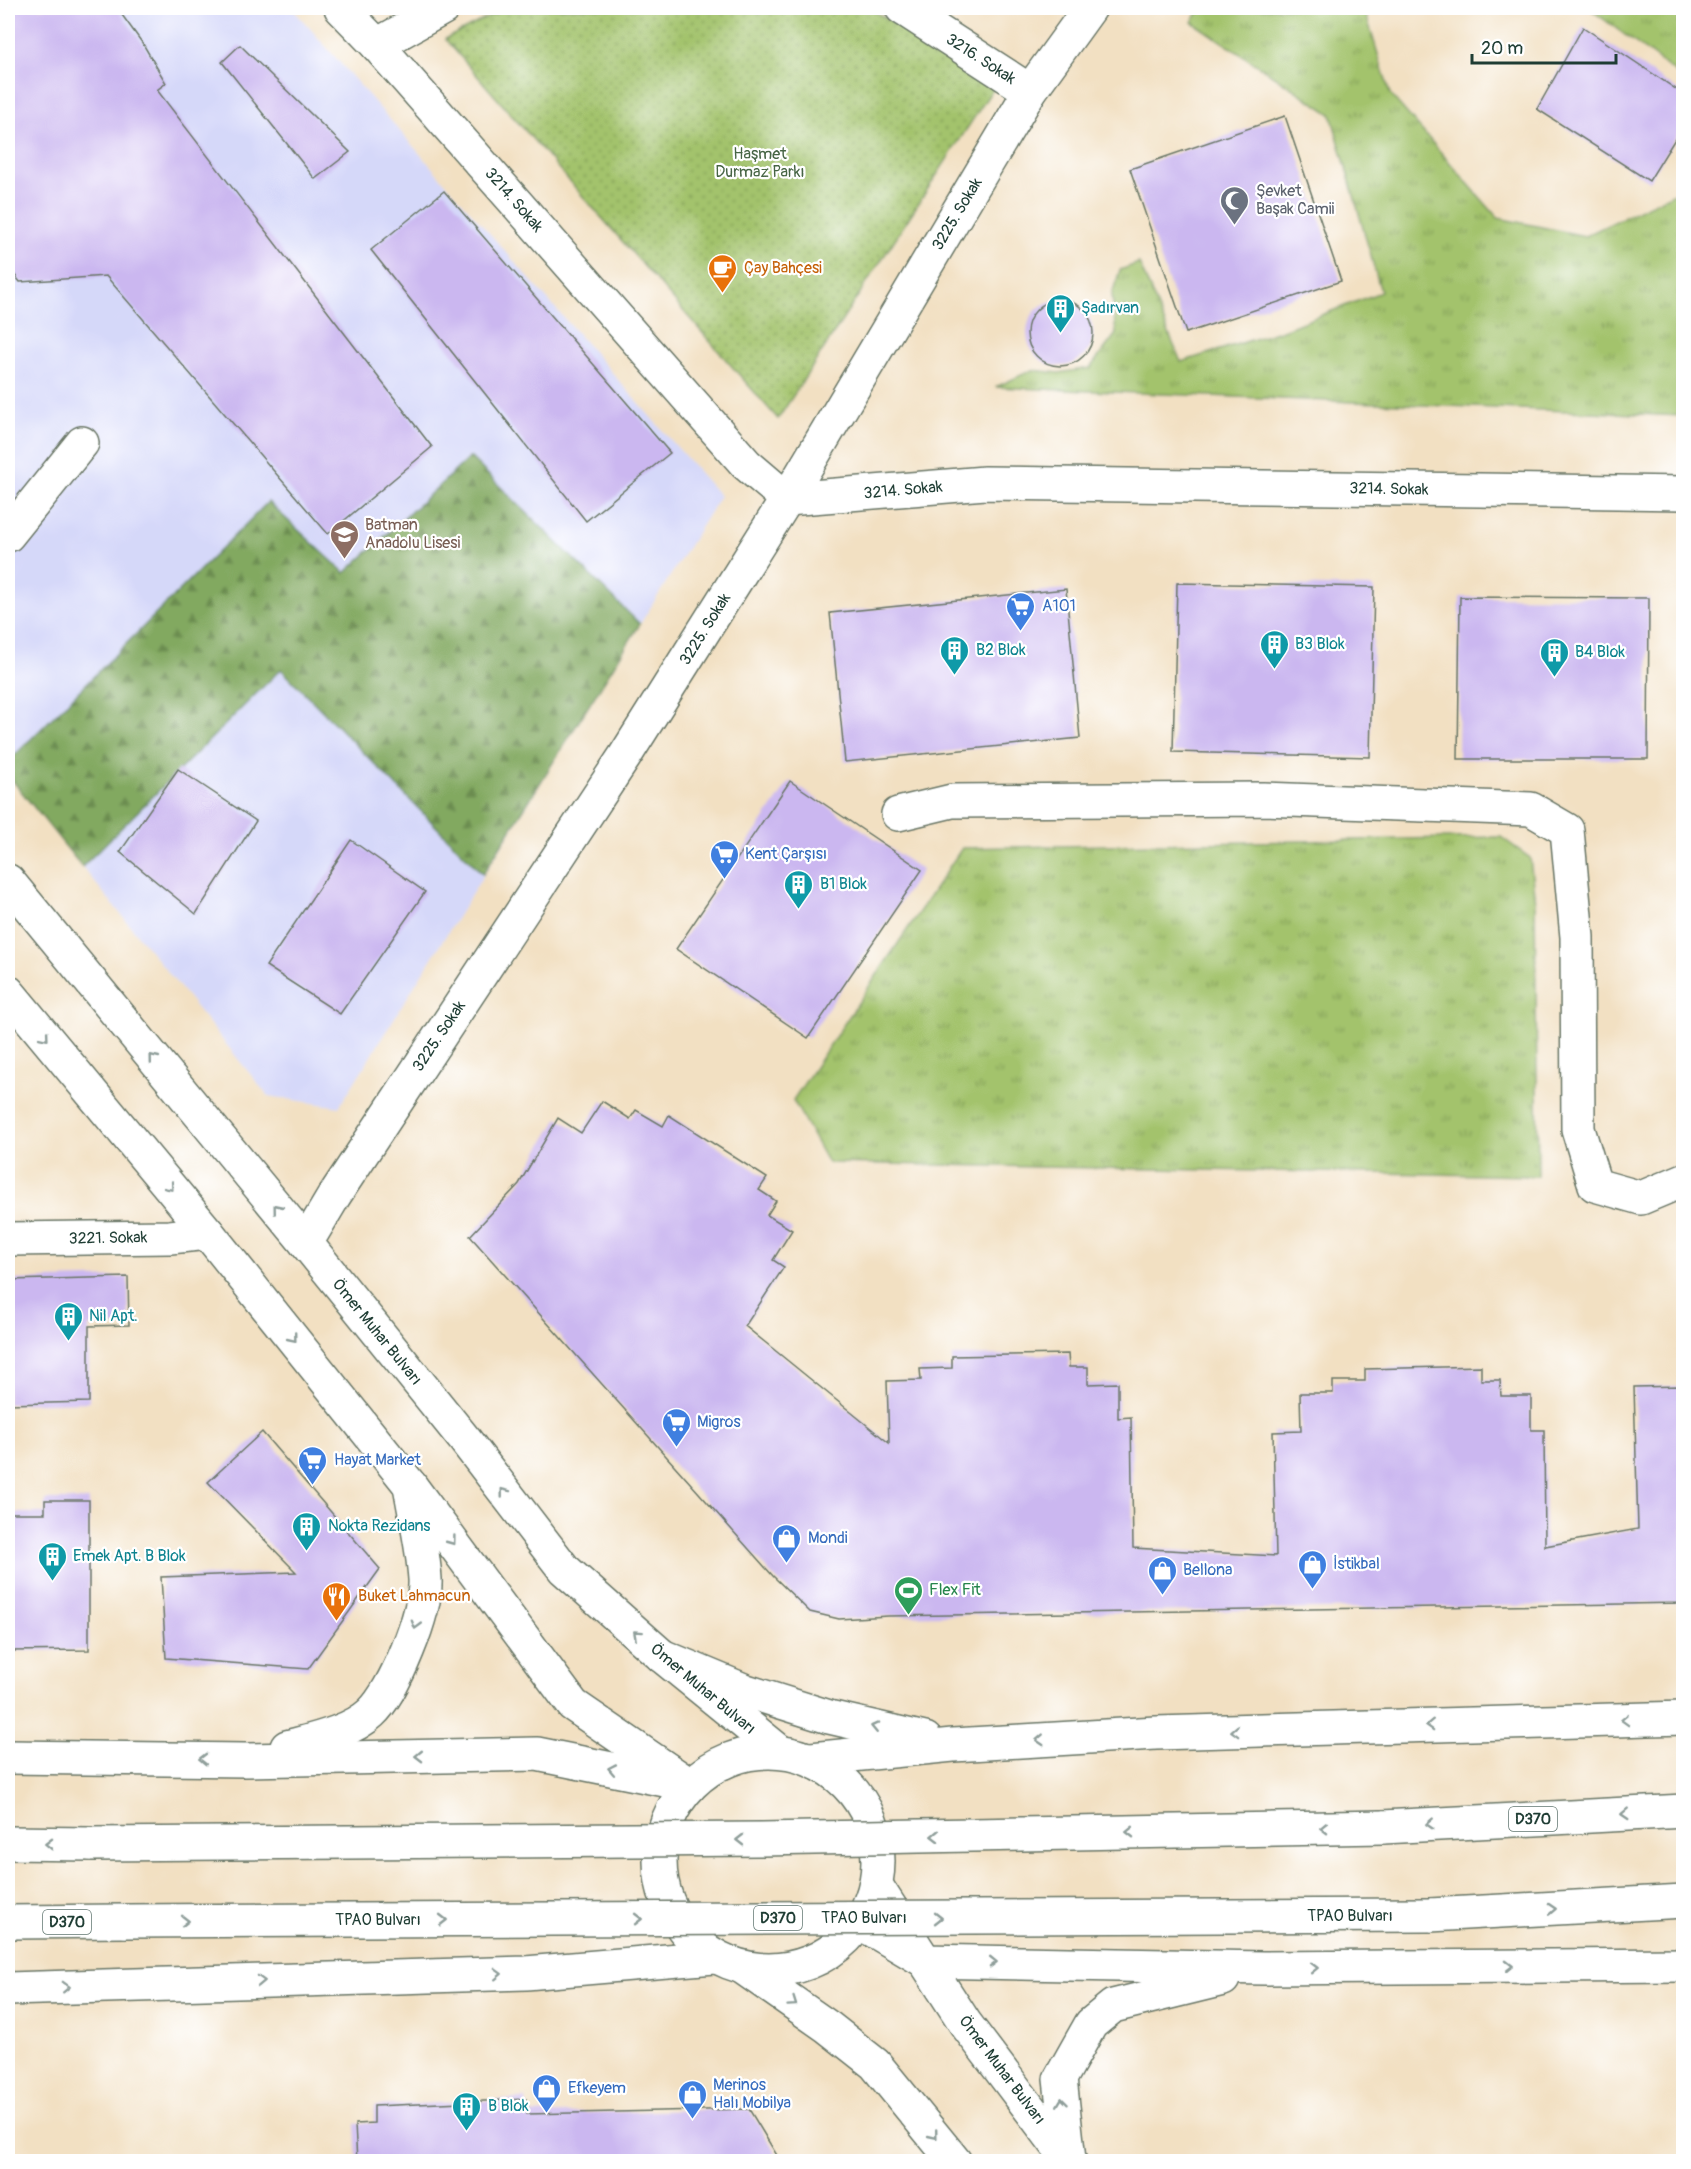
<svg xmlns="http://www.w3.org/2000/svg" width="1691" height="2169" font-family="Pangolin,sans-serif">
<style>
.built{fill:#d5d8f9}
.grass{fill:url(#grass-tufts);stroke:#618050;stroke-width:1.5}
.forest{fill:url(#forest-firs);stroke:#50734a;stroke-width:1.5}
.park{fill:url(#park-dots);stroke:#618050;stroke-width:1.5}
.building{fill:#cbb7f0}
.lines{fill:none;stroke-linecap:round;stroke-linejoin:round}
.minor-casing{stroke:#697666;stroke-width:36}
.major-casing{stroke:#697666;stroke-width:36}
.highway-casing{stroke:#697666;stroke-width:36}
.minor{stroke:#fff;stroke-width:33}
.major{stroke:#fff;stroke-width:33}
.highway{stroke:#fff;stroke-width:33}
.highway-bridge-casing{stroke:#697666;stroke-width:36;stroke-linecap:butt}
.highway-bridge{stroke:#fff;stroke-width:33}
.oneway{stroke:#8f9e9a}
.labels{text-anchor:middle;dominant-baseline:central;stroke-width:4.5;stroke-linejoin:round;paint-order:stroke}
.shield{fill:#fff;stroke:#627771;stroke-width:1.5}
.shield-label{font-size:15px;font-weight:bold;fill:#1f3d34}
.street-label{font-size:16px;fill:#1f3d34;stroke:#fff}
.park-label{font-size:16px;fill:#476545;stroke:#fff}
.worship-label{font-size:16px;fill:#5b616d;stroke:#fff;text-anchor:start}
.food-label{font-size:16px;fill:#c56008;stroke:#fff;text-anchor:start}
.culture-label{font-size:16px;fill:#0d838f;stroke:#fff;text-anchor:start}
.education-label{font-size:16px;fill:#785e54;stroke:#fff;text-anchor:start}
.shop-label{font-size:16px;fill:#366cbe;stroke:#fff;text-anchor:start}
.leisure-label{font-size:16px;fill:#27864d;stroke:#fff;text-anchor:start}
</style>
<defs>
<pattern id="grass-tufts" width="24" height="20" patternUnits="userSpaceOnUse" patternTransform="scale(1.5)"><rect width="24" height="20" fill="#a3c36c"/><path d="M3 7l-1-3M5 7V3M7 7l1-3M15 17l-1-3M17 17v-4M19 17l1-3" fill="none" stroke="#84a05a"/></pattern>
<pattern id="forest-firs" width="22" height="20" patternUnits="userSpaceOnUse" patternTransform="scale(1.5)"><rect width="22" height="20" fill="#82a960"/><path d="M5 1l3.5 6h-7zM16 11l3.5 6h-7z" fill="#6a8b50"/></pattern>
<pattern id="park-dots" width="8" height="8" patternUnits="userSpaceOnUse" patternTransform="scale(1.5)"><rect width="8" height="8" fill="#a3c36c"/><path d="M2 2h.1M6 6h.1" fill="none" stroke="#84a05a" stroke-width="1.8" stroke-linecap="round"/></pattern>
</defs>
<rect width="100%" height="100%" fill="#fff"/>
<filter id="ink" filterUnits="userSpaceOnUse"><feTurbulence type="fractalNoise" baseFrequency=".0167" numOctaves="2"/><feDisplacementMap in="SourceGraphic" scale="12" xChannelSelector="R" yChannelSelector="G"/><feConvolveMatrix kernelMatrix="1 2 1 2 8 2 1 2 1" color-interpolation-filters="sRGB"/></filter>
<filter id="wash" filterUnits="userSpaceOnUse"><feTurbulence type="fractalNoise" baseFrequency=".008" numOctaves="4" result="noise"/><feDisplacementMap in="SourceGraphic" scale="24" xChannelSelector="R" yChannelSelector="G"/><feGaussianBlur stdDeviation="1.35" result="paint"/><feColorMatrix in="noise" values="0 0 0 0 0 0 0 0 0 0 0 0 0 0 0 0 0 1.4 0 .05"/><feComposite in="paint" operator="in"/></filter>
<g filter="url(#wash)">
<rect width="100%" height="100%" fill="#f2e0c2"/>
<path class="built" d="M8 8H292L720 496 339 1107 268 1096 8 775Z"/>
<g class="grass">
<path d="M1201 8H1364L1390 94 1498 218 1585 236 1681 190 1683 187V416L996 387 1032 370 1059 373 1090 368 1116 334 1112 294 1120 270 1139 263 1181 362 1280 331 1381 292 1331 114 1192 22Z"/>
<path d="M1591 8H1683V78L1590 9Z"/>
<path d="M1501 837 1530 858 1535 903 1538 1176 828 1163 793 1100 962 848Z"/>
</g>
<path class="forest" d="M470 457 640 624 483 874 281 669 82 867 8 775V762L268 502 345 573Z"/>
<path class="park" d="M506 8H869L996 84 778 419 445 39Z"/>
<g id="blocks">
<g class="building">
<path d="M8 8H117L143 44 166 83 157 90 432 447 328 534 106 276 20 282 8 266Z"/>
<path d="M1583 27 1683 94V126L1649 181 1537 109Z"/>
<path d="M240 45 350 152 315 179 222 62Z"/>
<path d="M1285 116 1341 281 1186 333 1130 169Z"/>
<path d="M444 191 670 453 586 521 371 250Z"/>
<circle cx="1060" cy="333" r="33"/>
<path d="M1177 583 1374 587 1370 757 1173 752Z"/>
<path d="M1066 589 1080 738 845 762 830 613Z"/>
<path d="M1460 597 1649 598 1648 759H1458Z"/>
<path d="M178 769 256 821 196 914 120 852Z"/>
<path d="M790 781 922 870 808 1038 676 949Z"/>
<path d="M351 840 425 892 340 1014 266 966Z"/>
<path d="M602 1101 630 1119 636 1110 663 1126 669 1115 767 1178 759 1190 776 1201 767 1215 792 1230 773 1260 784 1267 745 1326 889 1443 887 1381 921 1380 920 1369 952 1368V1356L1068 1354 1069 1367H1088V1384L1118 1383V1418L1131 1417 1133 1548 1276 1556 1273 1432 1301 1431 1300 1393H1333V1381H1365V1369L1481 1366V1380H1500L1501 1396H1531V1430H1544L1545 1546 1638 1529 1634 1387 1683 1386V1603L888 1616 839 1619 810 1612 773 1576 470 1236 519 1184 558 1118 581 1133Z"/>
<path d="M128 1277 129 1325 89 1326V1402L8 1404V1280Z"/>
<path d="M262 1432 380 1569 308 1669 166 1658 161 1577 296 1572 208 1482Z"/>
<path d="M45 1500H89V1650L8 1651V1513H45Z"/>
<path d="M526 2099 527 2114 749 2109 781 2162H357L355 2124 374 2123V2106Z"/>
</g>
</g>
</g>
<g filter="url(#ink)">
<use href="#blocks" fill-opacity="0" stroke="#697666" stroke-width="1.5"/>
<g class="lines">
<defs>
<g id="minor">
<path d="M341 8 377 45 746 464 787 499 985 483 1684 493"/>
<path d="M902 8 1030 91"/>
<path d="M377 45 443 8"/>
<path d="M8 535 82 443"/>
<path d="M898 814 952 801 1263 799 1531 809 1567 830 1577 937 1578 1129 1595 1185 1641 1198 1684 1180"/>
<path d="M8 1239 170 1237 208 1233"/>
<path d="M306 1243 334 1196 625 756 787 499 1030 91 1090 8"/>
</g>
<g id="major">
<path d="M8 881 306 1243 465 1440 564 1569 662 1656 779 1751"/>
<path d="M8 992 208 1233 410 1485 573 1705 690 1785"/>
<path d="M877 1887 965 2023 1070 2162"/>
<path d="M745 1969 828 2027 875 2064 955 2162"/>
</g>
<g id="highway">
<path d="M662 1656 746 1691 829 1717 925 1739"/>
<path d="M287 1747C313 1740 351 1732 371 1713 394 1692 427 1611 425 1579 423 1548 415 1516 410 1485"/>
<circle cx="769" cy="1861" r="109"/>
<path d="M8 1757 245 1760 537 1754 690 1785"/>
<path d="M811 1759 953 1745 1156 1733 1684 1718"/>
<path d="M1383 1827 1684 1811"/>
<path d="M8 1843 91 1844"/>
<path d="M1430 1915 1684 1901"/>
<path d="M8 1922 126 1921"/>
<path d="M861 1923 925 1961 1263 1968 1684 1965"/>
<path d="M8 1989 526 1973 714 1957"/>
<path d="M1069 2160 1060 2079 1091 2024 1113 2006 1223 1979"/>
</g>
</defs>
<use href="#minor" class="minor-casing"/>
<use href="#major" class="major-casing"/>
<use href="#highway" class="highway-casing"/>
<use href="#minor" class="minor"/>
<use href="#major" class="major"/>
<use href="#highway" class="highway"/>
<defs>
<g id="highway-bridge">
<path d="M91 1844 762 1839 1383 1827"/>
<path d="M126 1921 1430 1915"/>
</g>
</defs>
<use href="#highway-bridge" class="highway-bridge-casing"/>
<use href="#highway-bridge" class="highway-bridge"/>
</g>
<defs><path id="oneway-chevron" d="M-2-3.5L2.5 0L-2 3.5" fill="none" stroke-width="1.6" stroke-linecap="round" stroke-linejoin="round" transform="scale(1.5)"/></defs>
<g class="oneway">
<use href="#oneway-chevron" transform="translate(45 1037) rotate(50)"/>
<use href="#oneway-chevron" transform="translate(153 1058) rotate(-129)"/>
<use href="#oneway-chevron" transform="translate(170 1187) rotate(50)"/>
<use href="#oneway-chevron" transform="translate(277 1208) rotate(-129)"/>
<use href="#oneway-chevron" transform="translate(293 1338) rotate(51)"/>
<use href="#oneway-chevron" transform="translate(504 1492) rotate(-128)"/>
<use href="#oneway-chevron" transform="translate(452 1541) rotate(53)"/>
<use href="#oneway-chevron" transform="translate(416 1625) rotate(106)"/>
<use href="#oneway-chevron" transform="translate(637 1634) rotate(-138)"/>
<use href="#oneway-chevron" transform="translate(1625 1720) rotate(178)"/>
<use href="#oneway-chevron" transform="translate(1430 1725) rotate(178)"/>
<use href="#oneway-chevron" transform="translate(875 1727) rotate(-167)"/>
<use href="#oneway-chevron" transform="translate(1235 1731) rotate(178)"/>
<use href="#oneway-chevron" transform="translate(1040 1740) rotate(177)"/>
<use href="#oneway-chevron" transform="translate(419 1756) rotate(179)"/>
<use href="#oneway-chevron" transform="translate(203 1759) rotate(-179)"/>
<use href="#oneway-chevron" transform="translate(612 1769) rotate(-169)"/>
<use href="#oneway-chevron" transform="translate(1625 1814) rotate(177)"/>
<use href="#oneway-chevron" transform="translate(1430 1824) rotate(177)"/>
<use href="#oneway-chevron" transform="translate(1324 1828) rotate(179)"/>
<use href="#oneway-chevron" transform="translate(1130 1832) rotate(179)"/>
<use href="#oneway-chevron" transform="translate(935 1836) rotate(179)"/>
<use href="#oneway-chevron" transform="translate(740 1840) rotate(180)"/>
<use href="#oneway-chevron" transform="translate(49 1844) rotate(-179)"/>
<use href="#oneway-chevron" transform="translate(1552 1909) rotate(-3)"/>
<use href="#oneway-chevron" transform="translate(938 1918)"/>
<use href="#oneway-chevron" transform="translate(638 1919)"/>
<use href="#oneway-chevron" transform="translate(443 1920)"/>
<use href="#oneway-chevron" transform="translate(185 1921)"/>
<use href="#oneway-chevron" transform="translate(993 1962) rotate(1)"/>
<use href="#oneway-chevron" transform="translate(1509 1966) rotate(-1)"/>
<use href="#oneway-chevron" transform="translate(1314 1968) rotate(-1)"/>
<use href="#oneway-chevron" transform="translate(498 1974) rotate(-2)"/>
<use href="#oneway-chevron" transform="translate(261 1981) rotate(-2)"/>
<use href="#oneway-chevron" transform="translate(66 1987) rotate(-2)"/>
<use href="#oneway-chevron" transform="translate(793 2003) rotate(35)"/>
<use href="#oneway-chevron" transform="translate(1062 2102) rotate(-97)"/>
<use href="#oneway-chevron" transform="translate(934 2135) rotate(51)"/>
</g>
</g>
<defs>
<symbol id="mosque-pin" viewBox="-11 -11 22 30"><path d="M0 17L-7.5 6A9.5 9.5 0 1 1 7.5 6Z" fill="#6b7280" stroke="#fff"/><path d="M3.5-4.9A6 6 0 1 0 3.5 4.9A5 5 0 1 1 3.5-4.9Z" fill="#fff"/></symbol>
<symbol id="cafe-pin" viewBox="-11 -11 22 30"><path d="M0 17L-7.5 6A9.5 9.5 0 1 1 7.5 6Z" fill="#e8710a" stroke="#fff"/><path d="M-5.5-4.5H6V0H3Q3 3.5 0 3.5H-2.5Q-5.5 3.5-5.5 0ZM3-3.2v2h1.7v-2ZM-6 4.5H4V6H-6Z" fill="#fff"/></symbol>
<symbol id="building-pin" viewBox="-11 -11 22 30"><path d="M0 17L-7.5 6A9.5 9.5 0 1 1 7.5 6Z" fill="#0f9aa8" stroke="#fff"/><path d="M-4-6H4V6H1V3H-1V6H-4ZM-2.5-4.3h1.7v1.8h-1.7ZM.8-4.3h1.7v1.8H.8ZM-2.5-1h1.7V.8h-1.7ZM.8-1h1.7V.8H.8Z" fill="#fff"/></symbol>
<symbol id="school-pin" viewBox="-11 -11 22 30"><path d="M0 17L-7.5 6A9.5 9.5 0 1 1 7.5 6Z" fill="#8d6e63" stroke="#fff"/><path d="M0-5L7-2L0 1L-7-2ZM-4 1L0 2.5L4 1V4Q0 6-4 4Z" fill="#fff"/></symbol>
<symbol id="supermarket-pin" viewBox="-11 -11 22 30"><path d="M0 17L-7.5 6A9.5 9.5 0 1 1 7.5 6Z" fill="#3f7fe0" stroke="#fff"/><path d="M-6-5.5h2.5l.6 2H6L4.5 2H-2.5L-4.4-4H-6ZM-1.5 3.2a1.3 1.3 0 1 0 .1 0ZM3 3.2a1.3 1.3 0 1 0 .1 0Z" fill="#fff"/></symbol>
<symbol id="shop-pin" viewBox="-11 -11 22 30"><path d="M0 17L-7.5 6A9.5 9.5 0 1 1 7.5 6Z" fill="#3f7fe0" stroke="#fff"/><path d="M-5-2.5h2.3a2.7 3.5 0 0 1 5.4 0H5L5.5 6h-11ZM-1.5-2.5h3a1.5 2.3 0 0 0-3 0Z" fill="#fff"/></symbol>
<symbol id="stadium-pin" viewBox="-11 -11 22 30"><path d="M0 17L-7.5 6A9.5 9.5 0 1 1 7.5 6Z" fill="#2e9e5b" stroke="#fff"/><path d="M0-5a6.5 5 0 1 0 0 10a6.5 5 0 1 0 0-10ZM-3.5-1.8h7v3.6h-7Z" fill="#fff"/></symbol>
<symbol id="restaurant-pin" viewBox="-11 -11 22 30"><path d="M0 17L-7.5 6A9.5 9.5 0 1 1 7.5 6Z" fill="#e8710a" stroke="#fff"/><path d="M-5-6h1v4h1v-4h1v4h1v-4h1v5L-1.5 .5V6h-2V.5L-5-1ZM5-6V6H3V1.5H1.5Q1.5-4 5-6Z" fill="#fff"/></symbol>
</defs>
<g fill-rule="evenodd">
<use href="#mosque-pin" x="1218" y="184" width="33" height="45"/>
<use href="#cafe-pin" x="706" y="252" width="33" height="45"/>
<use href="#building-pin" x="1044" y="292" width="33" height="45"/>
<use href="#school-pin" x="328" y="518" width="33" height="45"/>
<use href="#supermarket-pin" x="1004" y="590" width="33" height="45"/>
<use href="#building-pin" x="1258" y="628" width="33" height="45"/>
<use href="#building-pin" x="938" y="634" width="33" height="45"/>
<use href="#building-pin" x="1538" y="636" width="33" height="45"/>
<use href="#supermarket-pin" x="708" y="838" width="33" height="45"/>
<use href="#building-pin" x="782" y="868" width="33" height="45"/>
<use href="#building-pin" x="52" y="1300" width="33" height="45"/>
<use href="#supermarket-pin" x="660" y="1406" width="33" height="45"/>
<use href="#supermarket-pin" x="296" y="1444" width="33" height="45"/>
<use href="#building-pin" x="290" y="1510" width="33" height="45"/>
<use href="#shop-pin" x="770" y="1522" width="33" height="45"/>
<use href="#building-pin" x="36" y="1540" width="33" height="45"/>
<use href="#shop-pin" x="1296" y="1548" width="33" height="45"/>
<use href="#shop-pin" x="1146" y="1554" width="33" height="45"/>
<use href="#stadium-pin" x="892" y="1574" width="33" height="45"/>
<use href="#restaurant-pin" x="320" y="1580" width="33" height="45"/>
<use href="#shop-pin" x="530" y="2072" width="33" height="45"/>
<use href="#shop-pin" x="676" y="2078" width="33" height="45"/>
<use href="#building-pin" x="450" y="2090" width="33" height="45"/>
</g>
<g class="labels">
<g class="shield">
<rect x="1509" y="1807" width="48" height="24" rx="4.5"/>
<rect x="754" y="1906" width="48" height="24" rx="4.5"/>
<rect x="43" y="1910" width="48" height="24" rx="4.5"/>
</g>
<g class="shield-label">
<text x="1533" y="1819">D370</text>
<text x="778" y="1918">D370</text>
<text x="67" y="1922">D370</text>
</g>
<g class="street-label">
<text transform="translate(981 59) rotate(33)">3216. Sokak</text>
<text transform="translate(514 200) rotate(49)">3214. Sokak</text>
<text transform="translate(957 214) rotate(-59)">3225. Sokak</text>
<text transform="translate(1389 489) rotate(1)">3214. Sokak</text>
<text transform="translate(903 490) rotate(-5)">3214. Sokak</text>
<text transform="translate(705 629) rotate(-58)">3225. Sokak</text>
<text transform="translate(439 1036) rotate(-56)">3225. Sokak</text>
<text transform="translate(108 1238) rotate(-1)">3221. Sokak</text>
<text transform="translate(377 1332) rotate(51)">Ömer Muhar Bulvarı</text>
<text transform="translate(703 1689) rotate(40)">Ömer Muhar Bulvarı</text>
<text x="1350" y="1916">TPAO Bulvarı</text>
<text x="864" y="1918">TPAO Bulvarı</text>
<text x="378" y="1920">TPAO Bulvarı</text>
<text transform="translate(1002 2070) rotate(53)">Ömer Muhar Bulvarı</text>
</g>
<g class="park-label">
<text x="760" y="154">Haşmet<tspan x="760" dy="18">Durmaz Parkı</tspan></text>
</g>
<g class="worship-label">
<text x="1256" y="191">Şevket<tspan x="1256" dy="18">Başak Camii</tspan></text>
</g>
<g class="food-label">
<text x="744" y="268">Çay Bahçesi</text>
<text x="358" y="1596">Buket Lahmacun</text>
</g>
<g class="culture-label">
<text x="1081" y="308">Şadırvan</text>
<text x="1295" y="644">B3 Blok</text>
<text x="976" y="650">B2 Blok</text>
<text x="1575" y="652">B4 Blok</text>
<text x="820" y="884">B1 Blok</text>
<text x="89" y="1316">Nil Apt.</text>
<text x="328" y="1526">Nokta Rezidans</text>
<text x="73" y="1556">Emek Apt. B Blok</text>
<text x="488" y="2106">B Blok</text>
</g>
<g class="education-label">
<text x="365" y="525">Batman<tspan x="365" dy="18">Anadolu Lisesi</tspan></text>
</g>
<g class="shop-label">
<text x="1042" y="606">A101</text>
<text x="745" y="854">Kent Çarşısı</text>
<text x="697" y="1422">Migros</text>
<text x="334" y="1460">Hayat Market</text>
<text x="808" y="1538">Mondi</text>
<text x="1333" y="1564">İstikbal</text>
<text x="1183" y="1570">Bellona</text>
<text x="713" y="2085">Merinos<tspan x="713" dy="18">Halı Mobilya</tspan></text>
<text x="568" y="2088">Efkeyem</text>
</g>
<g class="leisure-label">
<text x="929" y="1590">Flex Fit</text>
</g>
</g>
<rect width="1691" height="2169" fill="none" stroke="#fff" stroke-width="30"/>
<path d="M1472 54v9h144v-9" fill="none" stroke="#1f3d34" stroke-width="3"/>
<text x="1481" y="54" font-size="18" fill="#1f3d34" stroke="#ffffff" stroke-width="4.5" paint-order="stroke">20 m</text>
</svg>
